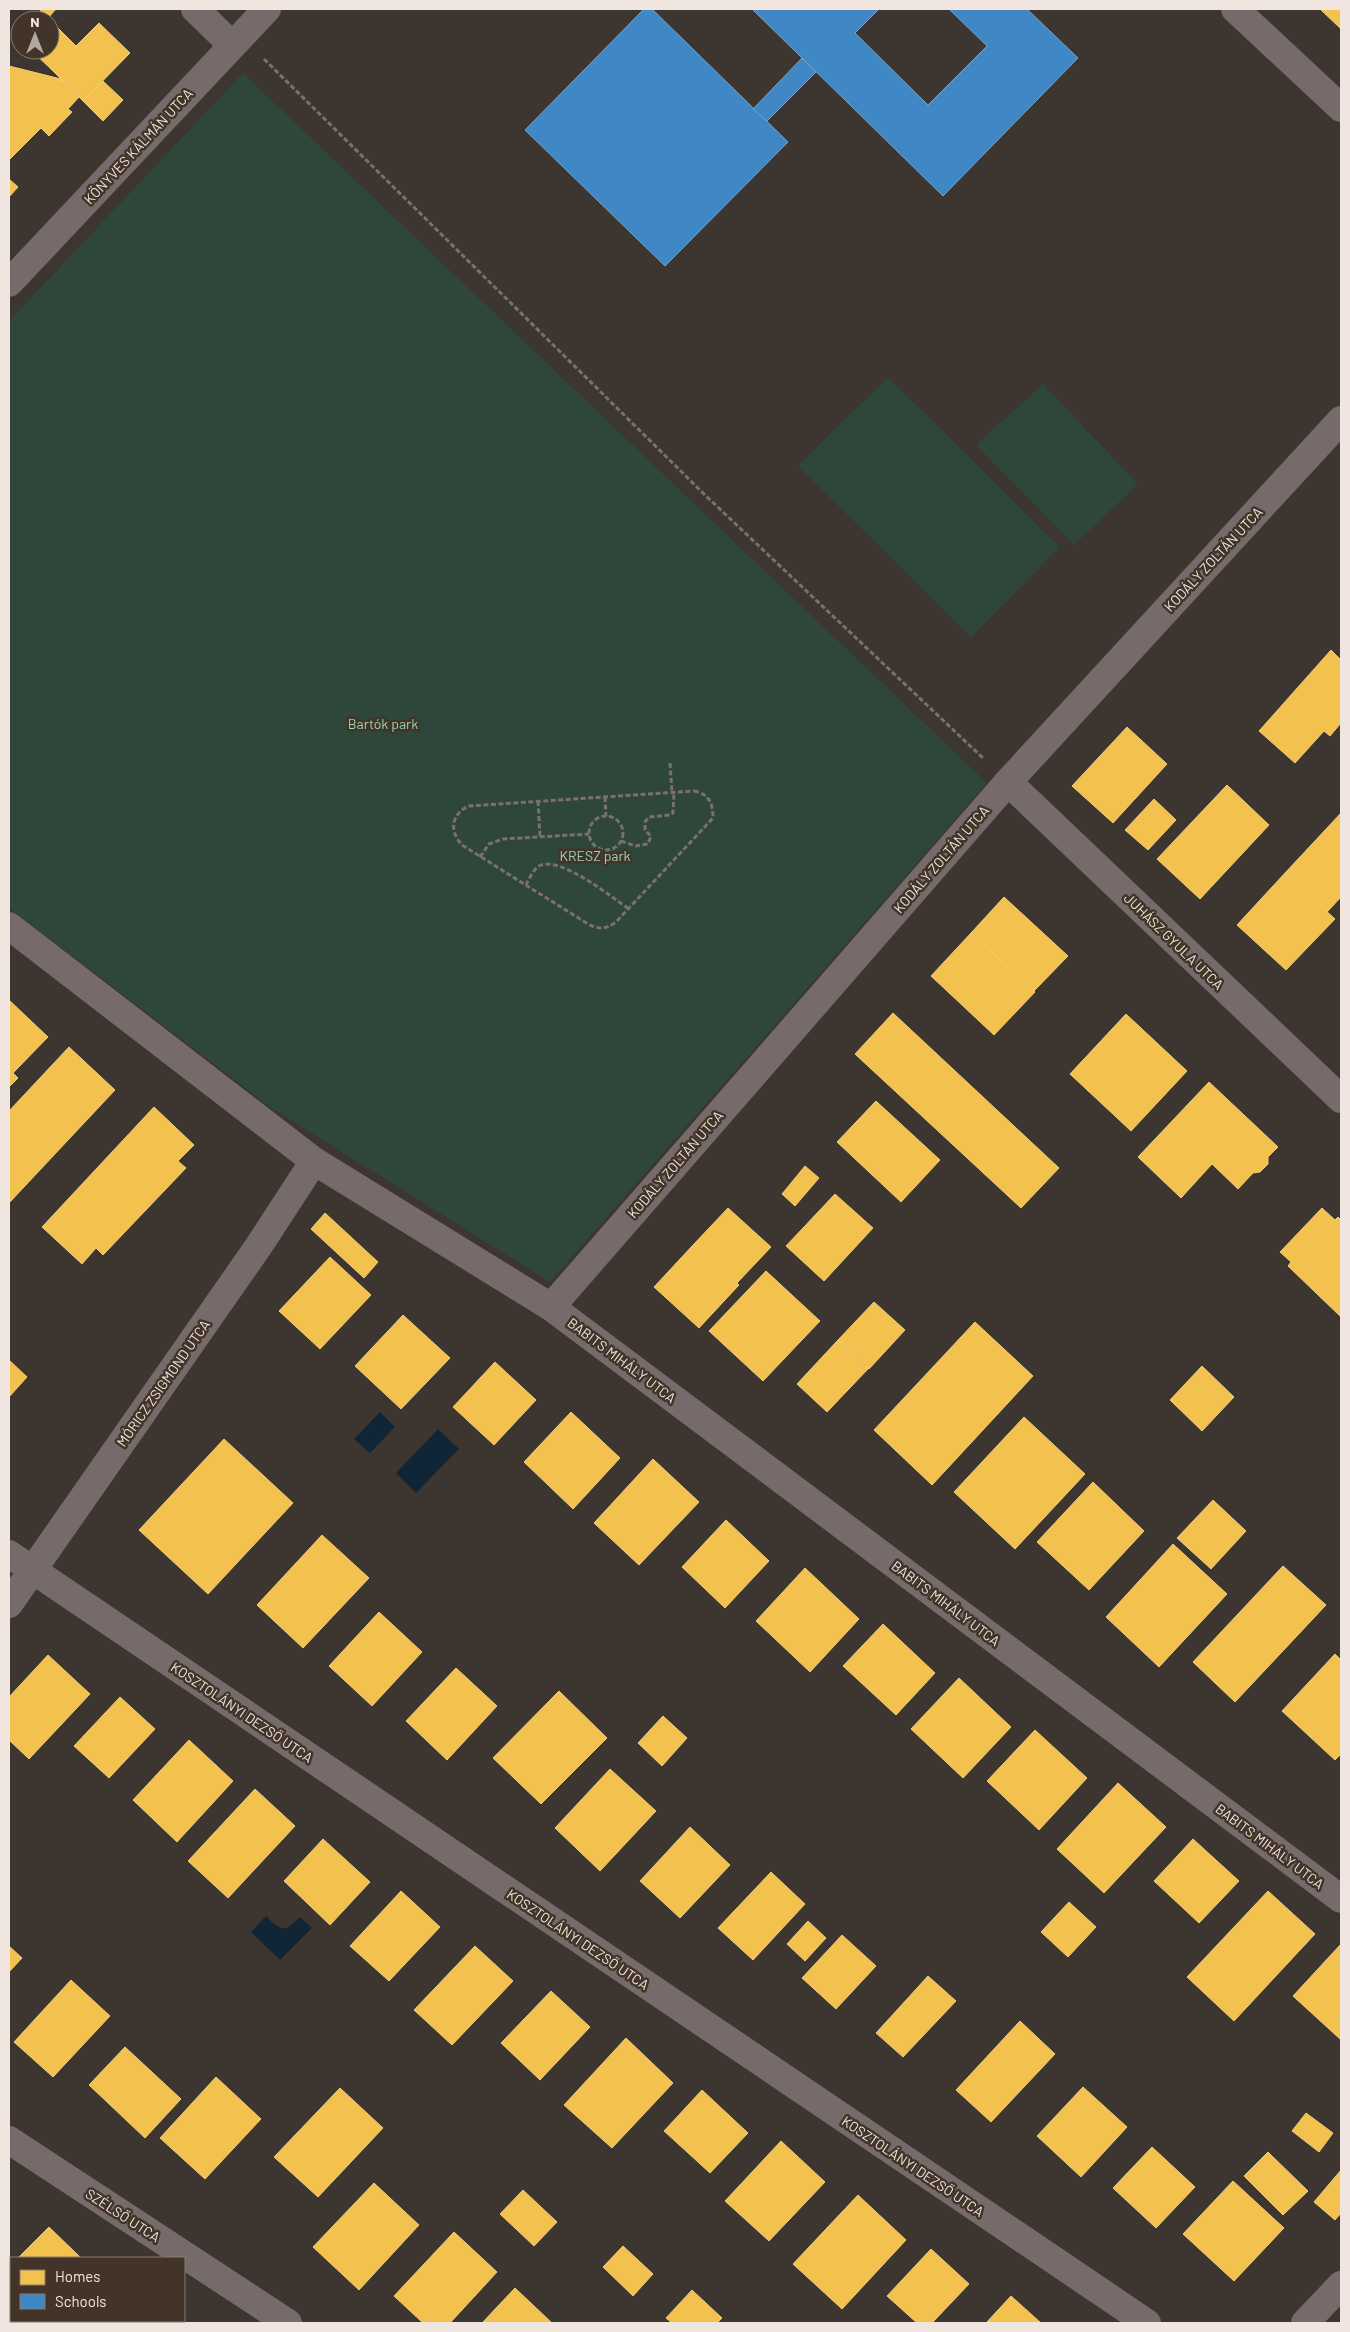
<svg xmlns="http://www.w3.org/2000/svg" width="1350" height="2332" font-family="Barlow,sans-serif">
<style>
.green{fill:#2e473a}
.water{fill:#102637}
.homes{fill:#f2c14e;stroke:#f1cc7a}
.schools{fill:#3f88c5;stroke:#74a4cd}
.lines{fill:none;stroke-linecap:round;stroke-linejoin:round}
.path{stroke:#79706f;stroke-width:3;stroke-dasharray:5 2.5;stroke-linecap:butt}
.minor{stroke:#766a6a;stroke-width:28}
.labels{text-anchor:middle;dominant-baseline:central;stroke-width:5;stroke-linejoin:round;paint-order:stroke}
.street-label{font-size:14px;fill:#f0e6df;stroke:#433429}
.park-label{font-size:14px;fill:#95d4b6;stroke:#433429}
</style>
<rect width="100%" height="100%" fill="#3d352f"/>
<g class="green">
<path d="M243 73 987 783 550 1282 273 1109 9 908V321Z"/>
<path d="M888 377 1060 547 971 637 798 466Z"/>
<path d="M1043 384 1138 484 1074 545 976 445Z"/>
</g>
<g class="water">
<path d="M380 1412 395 1427 370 1453 354 1439Z"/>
<path d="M438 1429 459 1449 416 1493 396 1473Z"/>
<path d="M266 1916C282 1932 284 1933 300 1917L312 1928 280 1960 251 1932Z"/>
</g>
<g class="homes">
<path d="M39 9H56L48 18Z"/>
<path d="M1320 9H1341V29Z"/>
<path d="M42 12 76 46 52 70 31 50H50V20H34Z"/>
<path d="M99 23 130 53 83 101 52 70Z"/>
<path d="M9 66 61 79 60 82 62 80 79 97 68 109 72 112 49 136 41 128 9 160Z"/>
<path d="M103 81 123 100 103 121 83 101Z"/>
<path d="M9 179 18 187 9 197Z"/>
<path d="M1331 650 1341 660V723L1330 736 1324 731 1295 763 1259 731Z"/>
<path d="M1127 727 1167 764 1113 823 1072 786Z"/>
<path d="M1227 785 1269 825 1200 899 1157 859Z"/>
<path d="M1154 799 1176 820 1148 850 1125 830Z"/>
<path d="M1341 813V897L1327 912 1285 873Z"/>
<path d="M1285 873 1335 919 1286 970 1237 925Z"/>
<path d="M1004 897 1068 956 1034 991 971 933Z"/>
<path d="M971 933 1035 992 994 1035 931 976Z"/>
<path d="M9 1000 48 1037 13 1073 18 1078 9 1087Z"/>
<path d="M893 1013 1059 1168 1021 1208 855 1054Z"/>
<path d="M1126 1014 1187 1071 1131 1131 1070 1074Z"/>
<path d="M69 1047 115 1090 9 1203V1111Z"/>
<path d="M1209 1082 1278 1147 1268 1157V1164L1260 1172 1253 1173 1238 1189 1212 1164 1181 1198 1138 1157Z"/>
<path d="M876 1101 940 1160 901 1202 837 1142Z"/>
<path d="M154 1107 194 1145 178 1161 186 1168 103 1255 96 1248 82 1264 42 1227Z"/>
<path d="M805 1166 819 1178 795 1206 782 1194Z"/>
<path d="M835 1194 873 1228 824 1281 786 1246Z"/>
<path d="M728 1208 771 1247 737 1283 694 1244Z"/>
<path d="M1322 1208 1335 1220 1338 1217 1341 1220V1317L1288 1266 1291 1262 1280 1252Z"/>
<path d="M325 1213 378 1262 364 1278 311 1229Z"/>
<path d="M694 1244 739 1285 699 1328 654 1287Z"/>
<path d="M330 1257 371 1295 320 1349 279 1311Z"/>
<path d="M766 1271 820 1321 763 1381 709 1331Z"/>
<path d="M874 1302 905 1330 869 1369 838 1340Z"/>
<path d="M403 1315 450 1358 401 1409 355 1366Z"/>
<path d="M975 1322 1033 1376 932 1485 874 1430Z"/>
<path d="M838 1340 868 1369 827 1412 797 1384Z"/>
<path d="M9 1360 27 1377 9 1397Z"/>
<path d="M495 1362 536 1400 494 1445 453 1407Z"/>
<path d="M1202 1366 1234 1397 1202 1431 1170 1400Z"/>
<path d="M571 1412 620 1458 573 1509 524 1462Z"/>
<path d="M1024 1417 1085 1474 1015 1549 954 1492Z"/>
<path d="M224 1439 293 1503 208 1594 139 1530Z"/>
<path d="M653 1459 699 1502 639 1565 594 1523Z"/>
<path d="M1093 1482 1144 1531 1089 1590 1037 1542Z"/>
<path d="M1213 1500 1246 1531 1211 1569 1177 1538Z"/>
<path d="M726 1520 769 1561 725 1608 682 1567Z"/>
<path d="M322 1535 369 1578 303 1648 257 1605Z"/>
<path d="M1173 1544 1227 1594 1159 1667 1106 1617Z"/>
<path d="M1283 1566 1326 1605 1235 1702 1193 1662Z"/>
<path d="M805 1568 859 1619 810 1672 756 1621Z"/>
<path d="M379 1612 422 1652 372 1706 329 1666Z"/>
<path d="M883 1624 935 1673 896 1715 843 1666Z"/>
<path d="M1335 1654 1341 1660V1754L1335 1760 1282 1711Z"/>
<path d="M48 1655 90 1694 29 1759 9 1740V1697Z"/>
<path d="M456 1668 497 1706 447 1760 406 1721Z"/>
<path d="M959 1678 1011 1727 963 1778 911 1729Z"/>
<path d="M559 1691 607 1738 541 1804 493 1758Z"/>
<path d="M120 1697 155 1729 109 1778 74 1746Z"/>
<path d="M663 1716 687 1738 662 1766 638 1743Z"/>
<path d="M1035 1730 1087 1778 1039 1830 987 1781Z"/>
<path d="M189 1740 233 1781 177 1842 133 1800Z"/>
<path d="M610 1769 656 1811 600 1871 555 1828Z"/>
<path d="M1118 1783 1166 1827 1104 1893 1057 1849Z"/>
<path d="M255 1789 295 1826 228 1898 188 1861Z"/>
<path d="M690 1827 730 1865 680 1918 640 1881Z"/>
<path d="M323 1839 370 1882 330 1925 284 1881Z"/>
<path d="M1193 1839 1239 1881 1199 1923 1154 1881Z"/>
<path d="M771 1872 805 1904 753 1960 718 1928Z"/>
<path d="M401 1891 440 1927 389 1981 350 1946Z"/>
<path d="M1268 1891 1315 1934 1234 2021 1187 1977Z"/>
<path d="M1069 1902 1096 1927 1068 1957 1041 1932Z"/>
<path d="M808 1921 826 1938 805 1961 787 1944Z"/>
<path d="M842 1935 876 1966 836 2009 802 1978Z"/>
<path d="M1341 1944V2038L1340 2039 1293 1996Z"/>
<path d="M9 1946 22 1958 9 1972Z"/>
<path d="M475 1946 513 1981 452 2045 414 2010Z"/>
<path d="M928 1976 956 2001 903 2057 876 2033Z"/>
<path d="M71 1980 110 2016 53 2077 14 2042Z"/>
<path d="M551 1991 590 2027 540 2080 501 2043Z"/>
<path d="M1020 2021 1055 2054 991 2122 956 2090Z"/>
<path d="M626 2038 673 2083 612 2148 564 2105Z"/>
<path d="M125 2047 181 2099 145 2138 89 2085Z"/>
<path d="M216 2077 261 2119 205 2179 160 2138Z"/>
<path d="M1083 2087 1127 2127 1081 2177 1037 2136Z"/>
<path d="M340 2088 383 2128 318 2197 274 2157Z"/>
<path d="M702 2090 748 2133 710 2173 664 2131Z"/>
<path d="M1306 2113 1333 2133 1319 2152 1292 2131Z"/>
<path d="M781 2141 825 2182 769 2241 725 2201Z"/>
<path d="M1152 2147 1195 2187 1156 2228 1113 2188Z"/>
<path d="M1268 2152 1308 2191 1283 2215 1244 2176Z"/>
<path d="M1341 2170V2213L1335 2220 1314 2202Z"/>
<path d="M1233 2181 1284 2228 1234 2281 1183 2234Z"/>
<path d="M374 2183 419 2225 359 2290 313 2247Z"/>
<path d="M523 2190 557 2222 534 2246 500 2214Z"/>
<path d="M858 2195 906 2240 842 2309 793 2264Z"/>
<path d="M49 2227 81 2258H18Z"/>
<path d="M454 2232 497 2272 450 2323H423L394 2296Z"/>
<path d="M623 2246 653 2274 633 2296 603 2267Z"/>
<path d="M931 2249 969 2284 932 2323H917L887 2296Z"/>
<path d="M11 2265V2287L9 2284V2268Z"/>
<path d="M9 2284 11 2287V2321H16L14 2323H9Z"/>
<path d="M515 2288 552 2323H482Z"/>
<path d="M692 2290 722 2318 717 2323H672L666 2318Z"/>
<path d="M1011 2296 1041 2323H986Z"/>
<path d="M138 2321H174L177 2323H136Z"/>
</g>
<g class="schools">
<path d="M644 9H652L788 142 665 266 525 130Z"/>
<path d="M752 9H879L855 33 928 105 987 46 949 9H1027L1078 58 943 196Z"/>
<path d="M802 58 816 72 767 121 753 109Z"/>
</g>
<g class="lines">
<g class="path">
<path d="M264 59 705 495 984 759"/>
<path d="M670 763 672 792"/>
<path d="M694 791C709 794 713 803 713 818L616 922C607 929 599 930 588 924L462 845C449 831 451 814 469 806Z"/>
<path d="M605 797 606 816"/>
<path d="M538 801 540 837"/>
<circle cx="606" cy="833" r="17"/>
<path d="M621 841 635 846 648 844 651 836 645 830V822L649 817 670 815 673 813 674 792"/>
<path d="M480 857 489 844 503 839 589 834"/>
<path d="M526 885C529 879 533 870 539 866 560 855 611 897 629 909"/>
</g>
<g class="minor">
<path d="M195 9 232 45"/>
<path d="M1235 9 1341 108"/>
<path d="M9 283 267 9"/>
<path d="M1008 782 1341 1099"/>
<path d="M9 926 314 1161 551 1307 1341 1899"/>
<path d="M551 1307 1008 782 1341 420"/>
<path d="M9 1554 1147 2323"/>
<path d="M9 1604 258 1247 314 1161"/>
<path d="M9 2140 288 2323"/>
<path d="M101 2323 103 2321"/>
<path d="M1305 2323 1341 2285"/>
</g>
</g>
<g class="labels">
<g class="street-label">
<text transform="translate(138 146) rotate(-47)">KÖNYVES KÁLMÁN UTCA</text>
<text transform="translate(1213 559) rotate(-47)">KODÁLY ZOLTÁN UTCA</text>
<text transform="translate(941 859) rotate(-49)">KODÁLY ZOLTÁN UTCA</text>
<text transform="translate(1174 941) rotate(44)">JUHÁSZ GYULA UTCA</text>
<text transform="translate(675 1164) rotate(-49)">KODÁLY ZOLTÁN UTCA</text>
<text transform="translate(622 1360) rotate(37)">BABITS MIHÁLY UTCA</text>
<text transform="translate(163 1383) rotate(-55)">MÓRICZ ZSIGMOND UTCA</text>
<text transform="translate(946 1603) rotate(37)">BABITS MIHÁLY UTCA</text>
<text transform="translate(242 1712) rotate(34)">KOSZTOLÁNYI DEZSŐ UTCA</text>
<text transform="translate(1270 1846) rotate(37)">BABITS MIHÁLY UTCA</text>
<text transform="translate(578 1939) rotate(34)">KOSZTOLÁNYI DEZSŐ UTCA</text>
<text transform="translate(913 2166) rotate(34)">KOSZTOLÁNYI DEZSŐ UTCA</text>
<text transform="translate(123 2215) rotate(33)">SZÉLSŐ UTCA</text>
</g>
<g class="park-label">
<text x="383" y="723">Bartók park</text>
<text x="595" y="855">KRESZ park</text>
</g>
</g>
<rect width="1350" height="2332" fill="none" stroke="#f0e6df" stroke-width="20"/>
<rect x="10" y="2257" width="175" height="65" fill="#433429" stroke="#887b72"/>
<rect x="20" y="2270" width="25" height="15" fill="#f2c14e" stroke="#887b72"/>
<text x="55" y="2282" font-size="15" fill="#f0e6df">Homes</text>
<rect x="20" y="2294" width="25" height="15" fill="#3f88c5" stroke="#887b72"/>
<text x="55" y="2307" font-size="15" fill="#f0e6df">Schools</text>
<g transform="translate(35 35)"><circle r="24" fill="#433429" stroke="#887b72"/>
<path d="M0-4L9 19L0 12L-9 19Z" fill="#b1a8a1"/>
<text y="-8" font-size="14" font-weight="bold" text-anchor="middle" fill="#f0e6df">N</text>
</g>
</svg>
